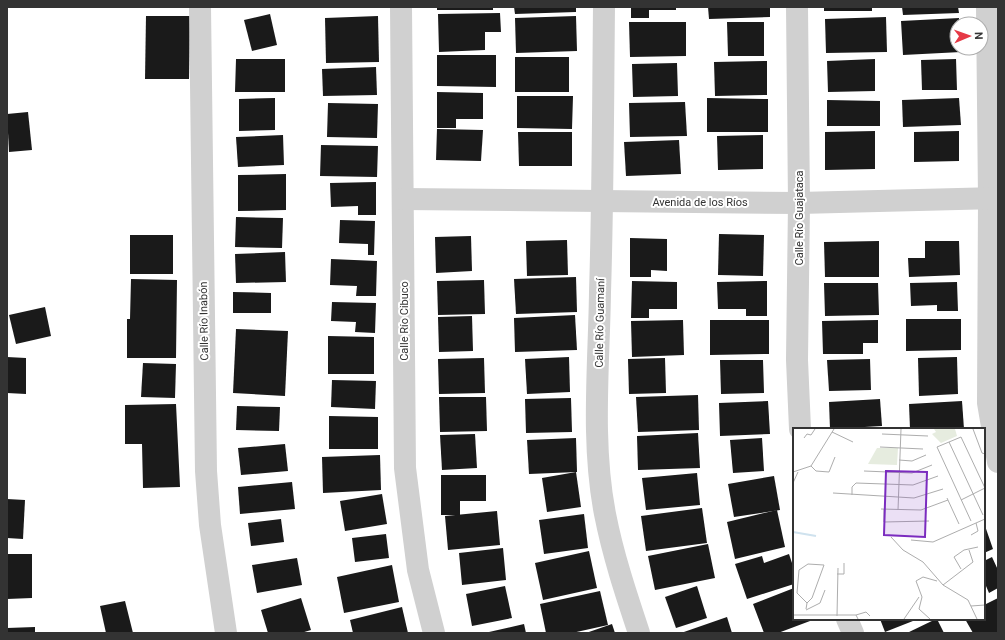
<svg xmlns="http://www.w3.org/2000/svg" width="1005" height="640" font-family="Roboto,sans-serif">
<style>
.building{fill:#1a1a1a}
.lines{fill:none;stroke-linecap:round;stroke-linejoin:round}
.street{stroke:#d0d0d0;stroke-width:22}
.labels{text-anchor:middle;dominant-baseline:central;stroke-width:4;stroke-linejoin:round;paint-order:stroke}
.street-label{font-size:11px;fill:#333;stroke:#fff}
.inset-river{fill:none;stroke:#cfe2ee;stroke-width:2}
.inset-road{fill:none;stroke:#adadad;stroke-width:1}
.view{fill:#7b2cbf;fill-opacity:0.15;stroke:#7b2cbf;stroke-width:2}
.inset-edge{fill:none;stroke:#333;stroke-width:2}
</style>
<rect width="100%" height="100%" fill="#fff"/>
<g class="building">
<rect x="437" y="7" width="56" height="3"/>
<path d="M514 7H576V12L515 14Z"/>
<path d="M631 7H676V10H649V18H631Z"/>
<path d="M708 7H770V17L709 19Z"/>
<rect x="824" y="7" width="48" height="4"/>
<path d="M902 7H958L959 13 903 15Z"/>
<path d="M500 13 501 32H485V50L439 52 438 14Z"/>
<path d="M270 14 277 45 252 51 244 20Z"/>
<path d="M146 16H190L189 79H145Z"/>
<path d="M378 16 379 62 326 63 325 18Z"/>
<path d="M576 16 577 51 516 53 515 18Z"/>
<path d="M886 17 887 52 826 53 825 19Z"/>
<path d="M959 18V24H957V48H960L961 52 903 55 901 21Z"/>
<path d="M629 22H686V56L630 57Z"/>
<path d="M727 22H764V56H728Z"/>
<path d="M437 55H496V87L437 86Z"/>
<rect x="515" y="57" width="54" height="35"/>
<path d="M236 59H285V92H235Z"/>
<path d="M875 59V91L828 92 827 61Z"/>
<path d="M956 59 957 90H922L921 60Z"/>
<path d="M767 61V95L715 96 714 62Z"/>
<path d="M677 63 678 96 633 97 632 64Z"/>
<path d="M376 67 377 95 323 96 322 69Z"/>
<path d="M437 92 483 93V119H456V128H437Z"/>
<path d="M517 96H573L572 129 517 128Z"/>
<path d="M275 98V130L239 131V99Z"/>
<path d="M707 98 768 99V132H707Z"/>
<path d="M959 98 961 125 903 127 902 100Z"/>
<path d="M827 100 880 101V126H827Z"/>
<path d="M685 102 687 136 630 137 629 103Z"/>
<path d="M328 103 378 104 377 138 327 137Z"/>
<path d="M28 112 32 150 9 152 7 114Z"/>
<path d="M437 129 483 130 481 161 436 160Z"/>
<path d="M875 131V169L825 170V132Z"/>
<path d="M959 131V161L914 162V132Z"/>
<path d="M518 132H572V166H519Z"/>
<path d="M283 135 284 165 238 167 236 137Z"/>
<path d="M763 135V169L718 170 717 136Z"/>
<path d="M679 140 681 174 626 176 624 142Z"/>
<path d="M321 145 378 146 377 177 320 176Z"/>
<path d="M286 174V210L238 211V175Z"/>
<path d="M376 182V215H358V206L331 207 330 183Z"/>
<path d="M236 217 283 218 282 248 235 247Z"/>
<path d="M340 220 375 221 374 255H368V244L339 243Z"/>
<path d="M719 234 764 235 763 276 718 275Z"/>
<rect x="130" y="235" width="43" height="39"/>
<path d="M471 236 472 271 436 273 435 237Z"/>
<path d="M630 238 667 239V271L651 270V277H630Z"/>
<path d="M567 240 568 275 527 276 526 241Z"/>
<path d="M879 241V277H825L824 242Z"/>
<path d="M925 241H959L960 275 909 277 908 258H925Z"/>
<path d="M285 252 286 282 236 283 235 254Z"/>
<path d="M331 259 377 261 376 296H356L357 286 330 285Z"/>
<path d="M576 277 577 312 516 314 514 279Z"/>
<path d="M131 279 177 280 176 358H127V319H130Z"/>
<path d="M484 280 485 314 438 315 437 281Z"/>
<path d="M632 281 677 282V309H649V318H631Z"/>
<path d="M767 281V316H746V309H718L717 282Z"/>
<path d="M957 282 958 311H937V305L911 306 910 283Z"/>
<path d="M824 283H878L879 315 825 316Z"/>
<path d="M233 292 271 293V313H233Z"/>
<path d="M332 302 376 303 375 333 355 332 356 322 331 321Z"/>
<path d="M45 307 51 336 16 344 9 315Z"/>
<path d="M575 315 577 350 515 352 514 318Z"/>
<path d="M472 316 473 351 439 352 438 317Z"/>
<path d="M906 319H961V350L906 351Z"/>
<path d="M683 320 684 355 632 357 631 321Z"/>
<path d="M710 320H769V354L710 355Z"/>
<path d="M878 320V343H863V354H823L822 321Z"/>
<path d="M236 329 288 331 285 396 233 393Z"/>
<path d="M328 336 374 337V374H328Z"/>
<path d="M7 357 26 358V394L7 393Z"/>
<path d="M569 357 570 392 527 394 525 359Z"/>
<path d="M957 357 958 394 919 396 918 358Z"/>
<path d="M484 358 485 393 439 394 438 359Z"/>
<path d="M665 358 666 393 629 394 628 359Z"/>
<path d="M870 359 871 390 829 391 827 360Z"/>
<path d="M720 360H763L764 393 721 394Z"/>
<path d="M143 363 176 364 175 398 141 397Z"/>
<path d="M332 380 376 381 375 409 331 407Z"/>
<path d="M698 395 699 430 638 432 636 397Z"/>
<path d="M439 397H486L487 431 440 432Z"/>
<path d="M571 398 572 432 526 433 525 399Z"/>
<path d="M880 399 882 426 830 429 829 402Z"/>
<path d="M768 401 770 434 720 436 719 403Z"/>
<path d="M962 401 964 429H910L909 404Z"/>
<path d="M176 404 180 487 143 488 142 444H125V405Z"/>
<path d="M237 406 280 407 279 431 236 430Z"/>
<path d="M329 416 378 417V449H329Z"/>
<path d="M698 433 700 468 638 470 637 436Z"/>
<path d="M475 434 477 468 442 470 440 435Z"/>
<path d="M576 438 577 472 529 474 527 440Z"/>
<path d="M762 438 764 471 733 473 730 440Z"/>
<path d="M285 444 288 471 241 475 238 448Z"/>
<path d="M380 455 381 490 323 493 322 457Z"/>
<path d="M576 472 581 507 547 512 542 478Z"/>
<path d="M697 473 700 505 646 510 642 478Z"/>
<path d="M441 475H486V501H460V515H441Z"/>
<path d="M774 476 780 510 734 517 728 484Z"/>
<path d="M292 482 295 509 240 514 238 487Z"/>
<path d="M382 494 387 524 345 531 340 501Z"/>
<path d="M7 499 25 500 23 539 7 538Z"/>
<path d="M702 508 707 543 646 551 641 516Z"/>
<path d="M777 510 785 547 735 559 727 522Z"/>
<path d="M497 511 500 545 448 550 445 516Z"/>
<path d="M584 514 588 548 544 554 539 520Z"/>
<path d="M281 519 284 542 251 546 248 523Z"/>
<path d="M984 523 993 549 984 553Z"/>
<path d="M386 534 389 558 355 562 352 538Z"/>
<path d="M708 544 715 578 655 590 648 556Z"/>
<path d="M503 548 506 580 462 585 459 553Z"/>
<path d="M589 551 597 588 543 600 535 563Z"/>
<path d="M7 554H32V598L7 599Z"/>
<path d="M789 554 794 569V584L747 599 735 564 762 556 764 563Z"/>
<path d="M992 557 998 570V588L989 593 986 586 984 587V561Z"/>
<path d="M297 558 302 585 257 593 252 565Z"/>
<path d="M392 565 399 602 344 613 337 577Z"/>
<path d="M505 586 512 618 472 626 466 594Z"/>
<path d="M697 586 707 618 676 628 665 597Z"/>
<path d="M794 588V619H809L810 621 778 633H764L753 604Z"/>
<path d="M600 591 608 625 572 633H546L540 604Z"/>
<path d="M301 598 311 630 301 633H268L261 610Z"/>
<path d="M998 598V633H973L965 619H984V605Z"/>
<path d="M125 601 133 633H106L100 606Z"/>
<path d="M402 607 408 633H353L350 620Z"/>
<path d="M727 617 732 633H681Z"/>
<path d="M880 619H918L885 632Z"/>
<path d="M937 619 944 633H907L936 619Z"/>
<path d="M524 624 526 633H489V632Z"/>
<path d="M612 624 615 633H586Z"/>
<path d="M35 627V633H7V628Z"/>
</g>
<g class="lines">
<g class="street">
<path d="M200 7 206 471 210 525 226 633"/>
<path d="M401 7 405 468 418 570 434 633"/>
<path d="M604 7C603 102 603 197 600 292 599 365 591 442 605 514 613 555 626 594 639 633"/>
<path d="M797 7 799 203 797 360 800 429"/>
<path d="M987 7 989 199 988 403 998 462"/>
<path d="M403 199 799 203 998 198"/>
<path d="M847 619 853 633"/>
</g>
</g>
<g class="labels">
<g class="street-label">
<text x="700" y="202">Avenida de los Ríos</text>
<text transform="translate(799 218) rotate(-90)">Calle Río Guajataca</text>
<text transform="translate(204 321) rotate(-91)">Calle Río Inabón</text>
<text transform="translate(404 321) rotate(-90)">Calle Río Cibuco</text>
<text transform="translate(600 323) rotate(-89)">Calle Río Guamaní</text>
</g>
</g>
<g transform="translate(793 428)">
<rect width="192" height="192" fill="#fff"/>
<path d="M141 1H162L164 8 148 15 139 6 143 4ZM84 20H105L104 37 75 36Z" fill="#e6ecdf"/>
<path class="inset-river" d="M0 104 23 108"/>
<path class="inset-road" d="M180 1 189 25 192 26M39 4 60 14M89 6 135 8M11 10 14 6 18 7 22 1M156 14 190 87M87 19 130 21M106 32 119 33 133 27M18 38 23 43 36 44 42 29M71 43 119 45 139 37M0 44 18 38 41 1M0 55 5 44M40 65 121 70 150 61M59 67V59L63 55 120 57 145 48M154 70 166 96M168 72 192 60M88 81 128 82 155 72M91 81V94L136 93M105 82 108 1M178 93 144 19 168 9 192 60M178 107 185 103 183 95M98 109 110 122 130 134 150 157 175 172 184 191M118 112 140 114 192 91M168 141 161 129 171 122 185 119M44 146H51V135M150 157 180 134 176 122M178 178 192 177M13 181 14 175 19 170 31 137 15 136 6 142 4 165 14 175M13 182 27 175 32 162M0 187H63L65 191M63 187 73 184 77 188M44 188 45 140M111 191 126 169M137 191 126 181 129 169 123 153 130 149 144 153"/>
<path class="view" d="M93 43 134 44 132 109 91 107Z"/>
<rect width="192" height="192" class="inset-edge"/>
</g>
<rect width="1005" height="640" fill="none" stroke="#333333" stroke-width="16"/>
<g transform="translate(969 36) rotate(88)"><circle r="19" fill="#ffffff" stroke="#adadad"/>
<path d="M0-3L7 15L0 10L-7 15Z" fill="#e63946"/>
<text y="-6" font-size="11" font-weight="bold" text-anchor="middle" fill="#333333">N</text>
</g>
</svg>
